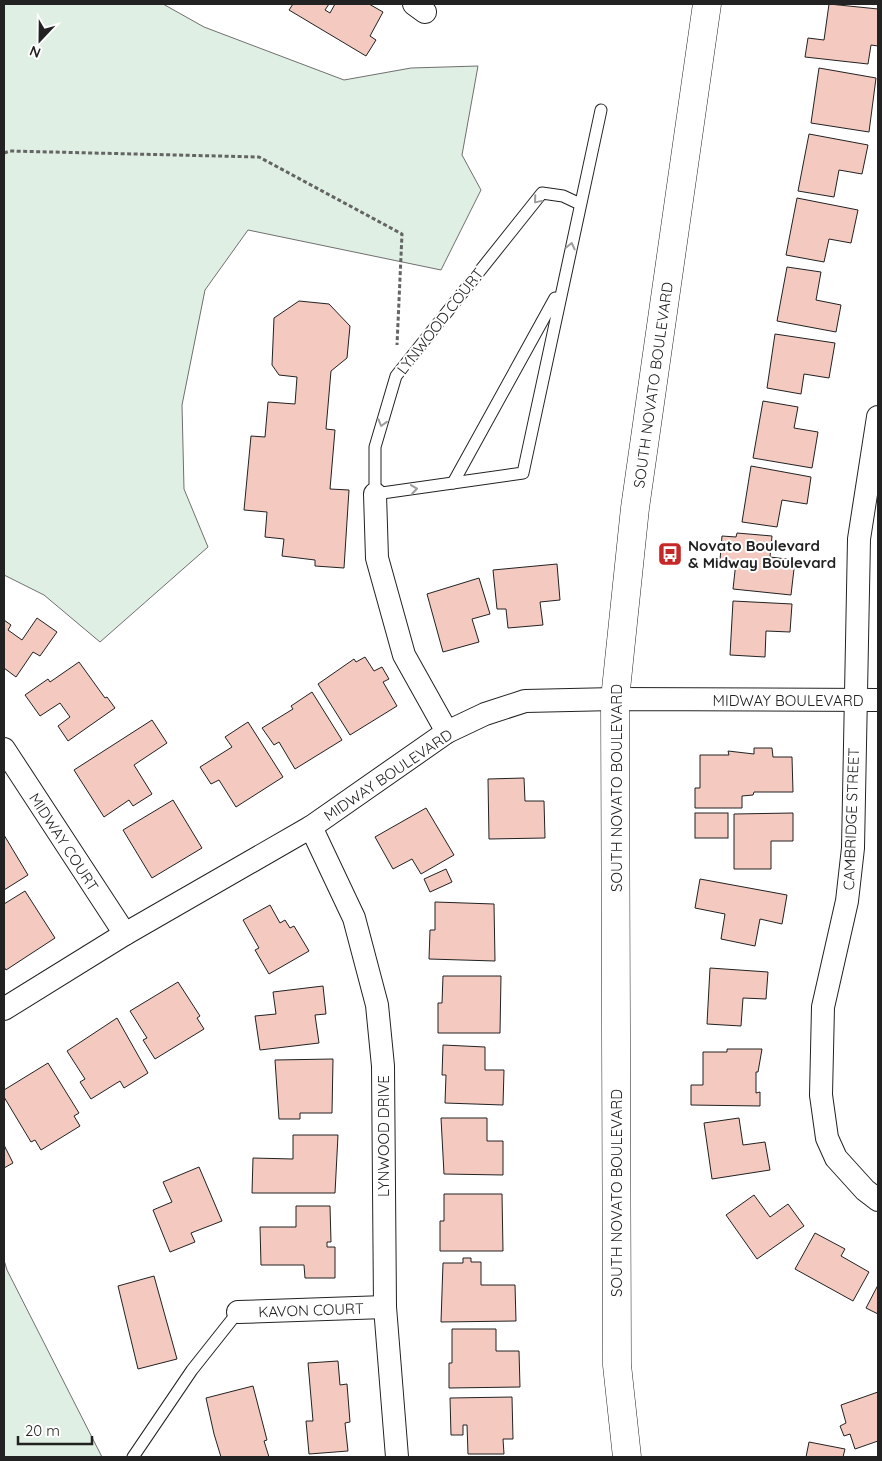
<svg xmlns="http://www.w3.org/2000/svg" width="882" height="1461" font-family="Quicksand,sans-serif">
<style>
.green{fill:#e0efe3;stroke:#6f6f6f}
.building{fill:#f3c9c0;stroke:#222}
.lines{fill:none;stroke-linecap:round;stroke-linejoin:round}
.lane-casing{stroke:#222;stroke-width:13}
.street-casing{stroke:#222;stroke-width:24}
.secondary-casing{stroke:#222;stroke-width:29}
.path{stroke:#646464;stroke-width:3;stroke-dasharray:4 2.5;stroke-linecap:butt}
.lane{stroke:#fff;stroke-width:11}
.street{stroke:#fff;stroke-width:22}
.secondary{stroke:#fff;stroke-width:28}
.oneway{stroke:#9c9c9c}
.labels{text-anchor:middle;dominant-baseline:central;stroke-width:4;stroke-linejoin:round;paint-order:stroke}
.street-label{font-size:15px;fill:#222;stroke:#fff}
.poi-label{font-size:15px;font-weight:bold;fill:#222;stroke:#fff;text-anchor:start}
</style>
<rect width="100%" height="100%" fill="#fff"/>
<g class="green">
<path d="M4 4H163L204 27 344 80 411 68 478 66 462 155 481 190 441 270 248 230 205 290 182 405 184 489 208 547 100 642 44 595 4 575Z"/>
<path d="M4 1260 7 1270 102 1457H4Z"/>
</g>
<g class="building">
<path d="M293 4H329L325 10 330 13 335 4H369L383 12 370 36 376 40 366 56 289 10Z"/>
<path d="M829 4 878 9V46L871 45 868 64 805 57 808 38 824 40Z"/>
<path d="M819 68 876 78 869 132 811 123Z"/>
<path d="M809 134 868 145 862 174 839 170 834 197 798 191Z"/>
<path d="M797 198 858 210 851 243 829 239 824 262 786 255Z"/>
<path d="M787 267 821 272 816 300 841 305 836 332 777 321Z"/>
<path d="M299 301 329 304 350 326 347 358 331 371 326 429 335 430 330 489 349 490 344 568 315 566V560L282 556 284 539 265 537 267 512 244 510 251 436 265 437 268 402 295 404 297 377 279 375 272 365 274 318Z"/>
<path d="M775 334 835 343 829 378 804 374 801 394 767 388Z"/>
<path d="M763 401 798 407 794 428 818 432 812 468 753 458Z"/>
<path d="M751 466 811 477 807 504 782 500 777 527 742 522Z"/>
<path d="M737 533 772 536 770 557 795 560 791 595 733 589 736 562 720 560 722 536 736 537Z"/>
<path d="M557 564 560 600 540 602 543 625 508 628 506 609H497L493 570Z"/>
<path d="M479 578 490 614 472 619 479 642 443 652 427 594Z"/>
<path d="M733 601 792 604 790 632 766 631 765 657 730 655Z"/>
<path d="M37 618 57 632 40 656 33 652 16 677 4 668V620L11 625 8 630 22 640Z"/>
<path d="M365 657 374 671 382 667 389 679 383 682 397 706 350 735 318 684 354 659 356 662Z"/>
<path d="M79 662 105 698 107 697 115 708 68 741 58 726 70 717 60 703 40 716 25 695 48 679 50 682Z"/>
<path d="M312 692 342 740 295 769 279 742 274 745 262 728 293 709 291 706Z"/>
<path d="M152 720 167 743 134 765 152 794 133 806 129 800 104 817 74 770Z"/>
<path d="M248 722 283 777 236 807 219 780 211 784 200 767 232 747 225 737Z"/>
<path d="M754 748H772L773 757H792L793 792H754L753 795 742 796V808H695V788H700V755H729L728 751 754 754Z"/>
<path d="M524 778 525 801H544L545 838 489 839 488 779Z"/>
<path d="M173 800 202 848 152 878 123 830Z"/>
<path d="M426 808 454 855 421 874 412 859 393 869 375 837Z"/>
<rect x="695" y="813" width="33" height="25"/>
<path d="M793 813V841H771V869H734V814Z"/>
<path d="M4 835 28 875 4 890Z"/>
<path d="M446 869 452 882 430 892 424 879Z"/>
<path d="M700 879 787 895 782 924 760 919 755 946 721 939 725 914 695 908Z"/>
<path d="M25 891 55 938 6 970 4 967V904Z"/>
<path d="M435 902 494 904 495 961 429 959 430 930H435Z"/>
<path d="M270 905 280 923 285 920 290 928 294 926 309 951 269 974 255 950 259 948 243 920Z"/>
<path d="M710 968 768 972 766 999 743 998 741 1026 707 1024Z"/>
<path d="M443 976H501L500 1033H438V1003H442Z"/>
<path d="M178 982 200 1016 197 1018 204 1029 155 1059 143 1040 147 1038 130 1011Z"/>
<path d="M323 986 326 1014 315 1015 319 1043 260 1050 255 1016 276 1014 273 992Z"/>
<path d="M117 1018 148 1073 124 1088 120 1081 91 1099 80 1082 85 1079 67 1051Z"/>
<path d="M443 1045 485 1047V1070H504L503 1105 445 1103 446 1075H442Z"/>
<path d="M727 1049H762L758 1072H756V1093L760 1092V1106L691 1105V1085H703V1052H727Z"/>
<path d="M333 1059 332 1113H300V1119H279L275 1060Z"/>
<path d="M48 1063 79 1113 74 1116 80 1126 41 1150 35 1140 31 1142 4 1097V1090Z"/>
<path d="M441 1118H487V1141H503V1175L444 1174Z"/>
<path d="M739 1118 743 1145 765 1142 770 1170 712 1179 704 1123Z"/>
<path d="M293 1135H338L335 1193H252L253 1158 293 1159Z"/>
<path d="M4 1145 13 1163 4 1168Z"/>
<path d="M199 1167 222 1221 191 1233 195 1242 170 1252 153 1210 172 1202 163 1182Z"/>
<path d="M444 1194H502L503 1251H440V1221H444Z"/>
<path d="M754 1195 770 1217 788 1204 804 1226 757 1259 726 1215Z"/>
<path d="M296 1206H330L331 1242H327V1247H335V1278H305L304 1265H261L260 1227H296Z"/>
<path d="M815 1233 845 1249 841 1256 869 1272 853 1301 795 1269Z"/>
<path d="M463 1258H471V1262H481V1285H515L516 1321 441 1322 443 1263H463Z"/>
<path d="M154 1276 177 1359 138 1369 118 1286Z"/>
<path d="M878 1285V1314L866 1308Z"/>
<path d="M452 1329H496V1351H519L520 1387 449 1388V1363H452Z"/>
<path d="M338 1361 340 1385 347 1384 350 1422 345 1423 348 1451 309 1454 306 1421H313L308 1363Z"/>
<path d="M253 1386 267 1440 264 1441 269 1457H221L214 1434 206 1398Z"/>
<path d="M878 1392V1441L855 1449 850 1434 844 1436 840 1426 846 1423 841 1405Z"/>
<path d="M512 1397 513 1439H503L504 1454H468L467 1425H463V1435H451L450 1398Z"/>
<path d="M809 1442 845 1449 843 1457H806Z"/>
</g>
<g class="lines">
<defs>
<g id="lane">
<path d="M580 204 563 196 542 193 396 376 375 447V494L523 473C548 352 574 231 601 110"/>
<path d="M453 483 555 298"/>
<path d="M133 1457 192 1370 238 1312"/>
</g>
<g id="street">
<path d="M414 4 425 12"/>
<path d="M878 417 859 539 853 848 847 901 823 1007 821 1095 827 1138 836 1158 865 1190 878 1200"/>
<path d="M375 494 377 558 404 655 447 732"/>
<path d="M4 749 125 934"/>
<path d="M311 827 354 918 377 1005 383 1066 385 1307 397 1457"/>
<path d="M4 1009 125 934 311 827 447 732 485 714 525 701 615 699 878 700"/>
<path d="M238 1312 385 1307"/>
</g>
<path id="secondary" d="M627 1457 617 1365 615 699 635 508 707 4"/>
</defs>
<use href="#lane" class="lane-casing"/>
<use href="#street" class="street-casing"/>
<use href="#secondary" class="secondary-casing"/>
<path class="path" d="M4 153 10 151 259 157 402 234 397 345"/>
<use href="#lane" class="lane"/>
<use href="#street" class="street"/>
<use href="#secondary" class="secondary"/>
</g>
<defs><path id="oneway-chevron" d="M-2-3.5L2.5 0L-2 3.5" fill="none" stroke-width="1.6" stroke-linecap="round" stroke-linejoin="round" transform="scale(1.25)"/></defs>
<g class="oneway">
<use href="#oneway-chevron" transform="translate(537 200) rotate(130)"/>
<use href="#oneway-chevron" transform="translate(571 246) rotate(-77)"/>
<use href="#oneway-chevron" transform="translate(382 423) rotate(107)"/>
<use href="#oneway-chevron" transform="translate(414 489) rotate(-8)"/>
</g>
<defs>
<symbol id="bus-square" viewBox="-11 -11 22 22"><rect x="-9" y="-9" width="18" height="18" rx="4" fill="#c62828" stroke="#fff"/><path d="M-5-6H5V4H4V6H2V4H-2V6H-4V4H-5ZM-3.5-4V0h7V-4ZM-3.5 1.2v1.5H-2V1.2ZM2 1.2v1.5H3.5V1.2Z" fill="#fff"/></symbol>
</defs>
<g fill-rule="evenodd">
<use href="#bus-square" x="656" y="540" width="28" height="28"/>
</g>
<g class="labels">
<g class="street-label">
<text transform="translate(440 321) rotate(-52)">LYNWOOD COURT</text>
<text transform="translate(653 385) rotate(-82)">SOUTH NOVATO BOULEVARD</text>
<text x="788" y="700">MIDWAY BOULEVARD</text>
<text transform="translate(388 775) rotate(-34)">MIDWAY BOULEVARD</text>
<text transform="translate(616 788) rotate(-90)">SOUTH NOVATO BOULEVARD</text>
<text transform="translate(851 819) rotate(-88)">CAMBRIDGE STREET</text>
<text transform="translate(64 842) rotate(57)">MIDWAY COURT</text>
<text transform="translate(383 1136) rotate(-90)">LYNWOOD DRIVE</text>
<text transform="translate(616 1193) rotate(-90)">SOUTH NOVATO BOULEVARD</text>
<text transform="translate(311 1310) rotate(-2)">KAVON COURT</text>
</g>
<g class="poi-label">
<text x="688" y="545">Novato Boulevard<tspan x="688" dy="17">&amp; Midway Boulevard</tspan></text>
</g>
</g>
<rect width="882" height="1461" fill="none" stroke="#222222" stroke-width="10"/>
<g transform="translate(40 40) rotate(202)" stroke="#ffffff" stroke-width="4" paint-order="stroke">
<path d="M0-4L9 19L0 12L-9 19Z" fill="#222222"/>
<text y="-8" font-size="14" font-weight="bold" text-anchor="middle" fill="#222222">N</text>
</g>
<path d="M18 1436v8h74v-8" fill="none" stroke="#222222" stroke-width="2.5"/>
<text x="25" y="1436" font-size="15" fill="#222222" stroke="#ffffff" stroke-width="4" paint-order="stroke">20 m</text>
</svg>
